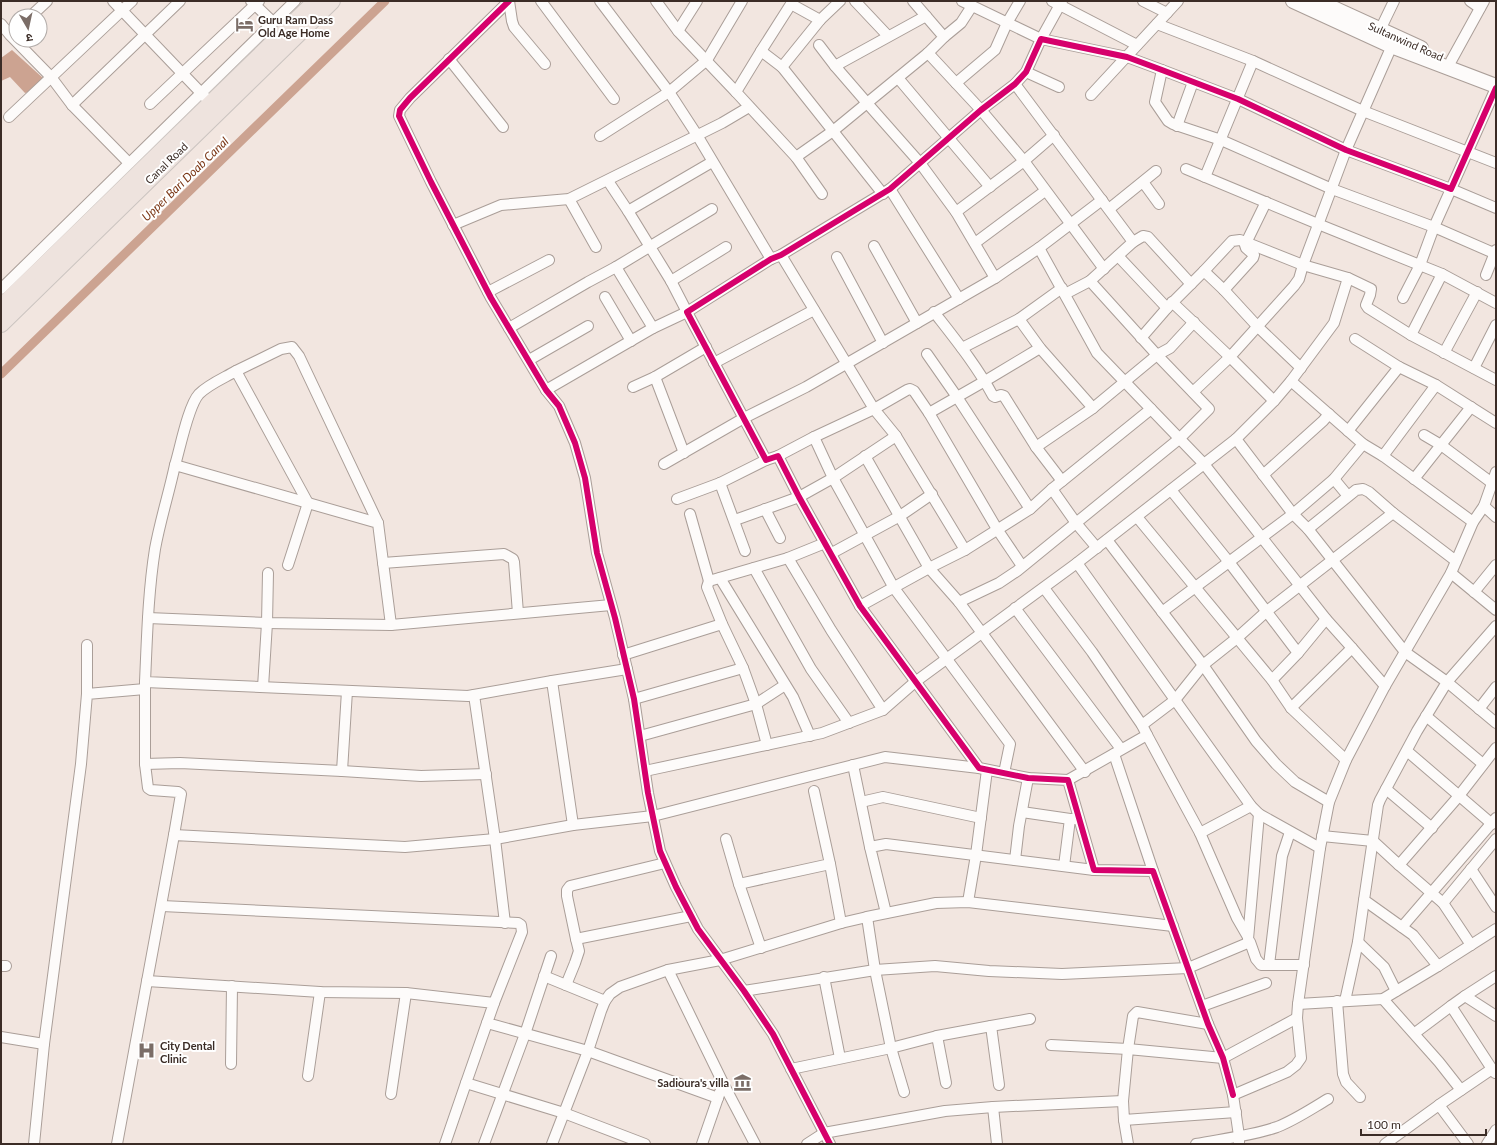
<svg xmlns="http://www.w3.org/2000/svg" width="1497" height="1145" font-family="Lato,'Noto Sans Devanagari',sans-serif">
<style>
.water{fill:#cca391}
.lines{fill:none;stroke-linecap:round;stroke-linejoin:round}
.canal{stroke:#cca391;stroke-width:9}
.minor-casing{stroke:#aa9e98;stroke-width:12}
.secondary-casing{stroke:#aa9e98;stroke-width:16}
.primary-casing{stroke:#cbc4c0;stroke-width:18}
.minor{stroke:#fdfbfa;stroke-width:10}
.secondary{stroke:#fdfbfa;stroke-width:14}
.primary{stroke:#eee3de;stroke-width:16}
.cycleway-casing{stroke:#fff;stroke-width:8}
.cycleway{stroke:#d6006c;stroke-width:6}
.labels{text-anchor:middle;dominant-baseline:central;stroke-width:4;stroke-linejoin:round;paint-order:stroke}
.poi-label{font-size:11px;font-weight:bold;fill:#3b2c26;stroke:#fff;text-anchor:start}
.street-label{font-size:11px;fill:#3b2c26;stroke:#fff}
.water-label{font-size:12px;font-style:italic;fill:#7c3817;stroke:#fff}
</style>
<rect width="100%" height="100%" fill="#f2e6e0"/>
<path class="water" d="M12 50 44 79 32 91 25 93 10 77 1 81V58Z"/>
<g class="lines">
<path class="canal" d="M1 374 385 1"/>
<defs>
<g id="minor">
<path d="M113 1 205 97"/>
<path d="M251 1 273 22"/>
<path d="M509 1 410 98 400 110 399 116 431 182 491 298 546 390 559 406 575 443 585 478 597 553 615 618 634 699 648 793 660 851 676 887 698 929 744 991 773 1034 830 1144"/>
<path d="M509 1 512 21 514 27 545 64"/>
<path d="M541 1 614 99"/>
<path d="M600 1 669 92 697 135 771 259"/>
<path d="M656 1 678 31 736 92"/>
<path d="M855 1 888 36"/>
<path d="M913 1 944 37 928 53 867 103 920 163 956 212 995 278 1039 248 1097 353 1204 464 1326 619 1352 648 1385 686"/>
<path d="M962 1 1041 39 1062 1"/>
<path d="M1052 1 1137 45"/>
<path d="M1143 1 1167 13"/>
<path d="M1470 1 1480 8"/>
<path d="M31 16 47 1"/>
<path d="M1 24 10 35 51 77 72 105 129 163"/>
<path d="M1157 24 1253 61 1363 111 1496 163"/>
<path d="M1380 30 1394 1"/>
<path d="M678 31 697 1"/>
<path d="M944 37 961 23 972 6"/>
<path d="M1394 41 1346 150 1303 265 1299 279 1294 286 1230 357 1274 401 1291 381 1363 444 1383 456 1473 522"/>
<path d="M819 45 835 66"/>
<path d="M761 51 791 4 820 20"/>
<path d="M928 53 981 110 1024 161 956 212"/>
<path d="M449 59 503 127"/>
<path d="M1451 61 1484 1"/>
<path d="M782 67 820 20 840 1"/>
<path d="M1162 70 1155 102 1168 121 1173 124 1221 140 1332 189 1434 227 1451 189 1496 208"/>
<path d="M1026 72 1059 87"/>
<path d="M898 78 990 187"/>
<path d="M956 83 995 50 1007 23 1020 1"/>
<path d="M1015 84 1133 242 1090 281 1065 294"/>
<path d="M1091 95 1178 1"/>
<path d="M150 104 259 1"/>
<path d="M72 105 180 1"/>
<path d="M9 117 132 1"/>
<path d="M1177 126 1193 82"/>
<path d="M1054 135 1024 161 1104 269"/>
<path d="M600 136 669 92 707 60 742 1"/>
<path d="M796 157 736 92 761 51 782 67 883 194"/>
<path d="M1186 169 1318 224 1442 274 1496 303"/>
<path d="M1205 177 1253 61"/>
<path d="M608 181 628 211"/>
<path d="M1143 182 1159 204"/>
<path d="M890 189 959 299"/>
<path d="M822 194 796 157 833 131 867 103 835 66 926 16"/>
<path d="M569 199 596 247"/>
<path d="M1109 209 1156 171"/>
<path d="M453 225 501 205 569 199 722 123 749 107"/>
<path d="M1133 242 1143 236 1148 237 1191 284"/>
<path d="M975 243 1045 191"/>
<path d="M874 246 917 323"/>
<path d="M1039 248 1102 200"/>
<path d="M1118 256 1167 308 1204 271 1224 290 1258 327 1301 368"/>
<path d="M837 257 883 343"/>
<path d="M616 267 712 209"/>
<path d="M1204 271 1232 241 1240 240 1303 265 1348 278 1334 323 1291 381"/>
<path d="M1486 275 1496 250"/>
<path d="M1348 278 1371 289 1370 295 1366 305 1368 308 1411 335 1496 380"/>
<path d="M671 281 726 247"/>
<path d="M1090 281 1157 355 1093 408 1036 447 1062 481 1052 489 1076 523 1097 548"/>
<path d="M1062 288 1019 319 1040 348 1093 408"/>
<path d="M1 289 295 1"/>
<path d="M1224 290 1253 258 1254 255 1246 248 1245 245 1266 202"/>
<path d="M488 292 549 260"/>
<path d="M605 297 631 341"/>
<path d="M1403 298 1420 265 1434 227 1496 254"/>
<path d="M1172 302 1230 357 1193 392"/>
<path d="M934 312C955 339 977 366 993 396L995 397 1001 395 1004 396 1036 447"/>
<path d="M509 328 588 282 616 267 653 328 687 312 671 281 628 211 712 162"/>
<path d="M1411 335 1442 274"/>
<path d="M1141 338 1167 308"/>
<path d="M1355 339 1399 367 1436 385 1496 423"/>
<path d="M962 348 1019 319"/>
<path d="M1444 353 1477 292"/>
<path d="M927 354 957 397 1030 509"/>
<path d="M529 360 588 326"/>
<path d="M714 363 814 310"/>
<path d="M1474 368 1496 325"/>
<path d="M236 371 281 349 292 347 299 356 378 523"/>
<path d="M655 377 684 453"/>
<path d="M633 387 655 377 706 347"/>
<path d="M546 390 653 328"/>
<path d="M1274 401 1236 439 1293 514 1308 529 1405 652 1447 682 1496 723"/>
<path d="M929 413 985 381 1040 348"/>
<path d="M1348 431 1399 367"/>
<path d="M1424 435 1441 445 1492 483"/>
<path d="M814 437 833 478 894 588 1010 744 1004 773"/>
<path d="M1236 439 1077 563 1251 806 1259 814 1320 848"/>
<path d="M778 456 814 437 874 409 781 255"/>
<path d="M865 456 929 568 959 602 1085 772"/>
<path d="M1383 456 1436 385"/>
<path d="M664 464 744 418 806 387 995 278"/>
<path d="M175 465C180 449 188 406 199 394 209 384 224 378 236 371L308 503 288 565"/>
<path d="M1263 475 1323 421 1329 414"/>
<path d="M1334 479 1348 496"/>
<path d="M1414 479 1471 407"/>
<path d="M1062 481 1151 409"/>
<path d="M720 483 745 551"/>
<path d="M1171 490 1229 562 1298 653 1272 680"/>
<path d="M677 499 720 483 766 460"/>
<path d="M1484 506 1496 517"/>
<path d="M765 509 780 538"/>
<path d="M690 514 709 581"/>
<path d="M1137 517 1272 680 1291 708 1346 760"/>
<path d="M735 520 799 497 833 478 896 436"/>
<path d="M1308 529 1356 490 1363 489 1369 492 1393 513 1456 561"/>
<path d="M1107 540 1203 665 1256 741 1276 764 1295 782 1329 802"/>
<path d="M825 543 788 558 831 630 883 710"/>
<path d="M832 553 900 516 932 494"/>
<path d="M383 563 504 554 513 559 514 562 518 613"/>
<path d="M1022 566 997 529 929 413 914 391 910 389 907 390 874 409 896 436 965 550 1030 509 1052 489"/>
<path d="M754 568 811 669 849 723"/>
<path d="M1451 573 1496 610"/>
<path d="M720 578 793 697 810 736"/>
<path d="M1044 588 1092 652 1142 725 1147 735 1068 780"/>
<path d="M1474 592 1496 565"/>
<path d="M959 602 999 583 1017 571 1179 439 1209 409 1157 355 1170 348 1194 322"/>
<path d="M611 605 391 625 378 523 175 465C169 493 160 521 155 549 148 593 147 638 145 682L468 696 552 681 627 669"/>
<path d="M860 606 929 568 965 550"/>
<path d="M1015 608 1121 749"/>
<path d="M1162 612 1293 514 1334 479 1363 444"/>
<path d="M148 618 267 623 391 625"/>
<path d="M1298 653 1326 619"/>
<path d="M623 655 722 624"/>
<path d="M552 681 573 825"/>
<path d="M145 682V764L180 763 342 771 421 776 486 774"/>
<path d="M263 687 267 623 268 573"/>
<path d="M87 694V645"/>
<path d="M474 695 495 839 505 923"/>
<path d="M634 699 743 668"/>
<path d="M1291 708 1352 648"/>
<path d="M1479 709 1496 687"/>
<path d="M1426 716 1483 764"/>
<path d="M1142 725 1175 700 1203 665 1237 638 1267 611 1393 513"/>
<path d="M1147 735 1200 833 1237 918 1248 937"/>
<path d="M640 736 756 704 785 685"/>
<path d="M767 745 756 704 743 668 722 624 707 587 709 581 788 558"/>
<path d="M1407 751 1492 824"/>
<path d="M1114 754 1153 871"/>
<path d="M145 764 148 788 151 790 178 792 181 794 174 835"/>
<path d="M853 765 870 847"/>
<path d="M342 771 347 691"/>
<path d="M645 771 822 733 883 710 915 682 1077 563"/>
<path d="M1386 789 1432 828"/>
<path d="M861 802 883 797 981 818"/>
<path d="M1022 812 1070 819"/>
<path d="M1200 833 1251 806"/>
<path d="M1322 836 1373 841 1399 865 1458 797 1496 748"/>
<path d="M726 839 739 884"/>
<path d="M1015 860 1019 826 1028 778"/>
<path d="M665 863 570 886 567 890V896L576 939 691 916"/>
<path d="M830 864 841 923"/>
<path d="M1399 865 1443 903 1471 945"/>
<path d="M1064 866 1070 819H1079"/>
<path d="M1471 869 1496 907"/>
<path d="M968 902 976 855 987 770"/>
<path d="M1443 903 1496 839"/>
<path d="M162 906 518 923 521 925 522 932 494 1003"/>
<path d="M886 913 870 847 886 844 1094 870"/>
<path d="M867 917 875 970 891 1048 904 1092"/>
<path d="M1402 927 1496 818"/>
<path d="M1248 939 1259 814"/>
<path d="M1358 942 1384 967 1396 991"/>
<path d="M761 948 739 884 830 864 814 791"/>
<path d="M1269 965 1282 856 1290 832"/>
<path d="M1 966H6"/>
<path d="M1438 966 1413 935 1364 900 1378 805 1380 800 1417 731 1447 682 1496 626"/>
<path d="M668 970 723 1083 755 1144"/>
<path d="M544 976 605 1001"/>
<path d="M1496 976 1465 996 1496 1016"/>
<path d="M824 977 840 1058"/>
<path d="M147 981 320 992 406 993 494 1003 487 1023 588 1051 601 1011 605 1001 610 994 620 987 668 970 720 960 841 923 867 917 936 903 968 902 1173 926"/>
<path d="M566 985 575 963 579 951 576 939"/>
<path d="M744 991 875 970 935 966 989 971 1062 974 1188 968 1250 942 1256 959 1261 965H1304"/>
<path d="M1465 996 1451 1006 1492 1069"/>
<path d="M1383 999 1439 1062 1461 1090"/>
<path d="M1337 1001 1343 1074 1346 1082 1360 1097"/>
<path d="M1345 1001 1358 942 1364 900"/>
<path d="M1298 1004 1383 999 1438 966 1496 929"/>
<path d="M1202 1006 1266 983"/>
<path d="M487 1023 466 1083 564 1113 645 1144"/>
<path d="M991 1026 1030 1019"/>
<path d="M1415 1033 1451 1006"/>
<path d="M937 1036 991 1026 999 1085"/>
<path d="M1 1037 44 1044"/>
<path d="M1051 1045 1128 1049 1133 1016 1137 1012 1208 1024"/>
<path d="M231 1064 232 986"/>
<path d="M791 1069 891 1048 937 1036 946 1083"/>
<path d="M308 1076 320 992"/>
<path d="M391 1094 406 993"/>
<path d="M1233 1095 1223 1058 1208 1024 1153 871 1094 870 1068 780 1028 778 979 768 860 606 799 497 778 456 766 460 687 312 771 259 781 255 890 189 981 110 1015 84 1026 72 1041 39 1127 57 1162 70 1238 99 1346 150 1451 189 1496 88"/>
<path d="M1439 1105 1492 1069 1495 1073"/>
<path d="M993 1107 1123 1101"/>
<path d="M1236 1112 1124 1120 1123 1101 1128 1049 1223 1058 1297 1018"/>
<path d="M1124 1120 1128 1144"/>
<path d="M34 1144 44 1044 81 764 87 694 145 689"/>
<path d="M117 1144 174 835 405 847 495 839 573 825 653 816 885 757 979 768"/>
<path d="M445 1144 466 1083"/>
<path d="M484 1144 525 1034 551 956"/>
<path d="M552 1144 588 1051 718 1098"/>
<path d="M702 1144 720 1092"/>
<path d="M807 1144 824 1133 945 1111 993 1107 997 1144"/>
<path d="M1196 1144C1222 1139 1251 1136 1277 1127 1295 1120 1311 1109 1328 1099"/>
<path d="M1239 1144V1136L1233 1095 1287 1072 1296 1065 1301 1058 1297 1018 1298 1004 1320 848 1329 802 1346 760 1385 686 1451 573 1473 522 1484 506 1496 472"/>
<path d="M1385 1144 1439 1105 1468 1144"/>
<path d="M1487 1144 1496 1130"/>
</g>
<g id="secondary">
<path d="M1293 1 1391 46 1496 86"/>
<path d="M1318 1 1421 48"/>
</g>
<g id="primary">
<path d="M1 307 316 1"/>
<path d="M1 324 332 1"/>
</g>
</defs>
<use href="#minor" class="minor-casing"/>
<use href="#secondary" class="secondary-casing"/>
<use href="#primary" class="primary-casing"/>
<use href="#minor" class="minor"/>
<use href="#secondary" class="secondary"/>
<use href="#primary" class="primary"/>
<defs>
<g id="cycleway">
<path d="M509 1 410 98 400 110 399 116 431 182 491 298 546 390 559 406 575 443 585 478 597 553 615 618 634 699 648 793 660 851 676 887 698 929 744 991 773 1034 830 1144"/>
<path d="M1233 1095 1223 1058 1208 1024 1153 871 1094 870 1068 780 1028 778 979 768 860 606 799 497 778 456 766 460 687 312 771 259 781 255 890 189 981 110 1015 84 1026 72 1041 39 1127 57 1162 70 1238 99 1346 150 1451 189 1496 88"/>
</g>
</defs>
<use href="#cycleway" class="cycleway-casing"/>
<use href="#cycleway" class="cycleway"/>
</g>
<defs>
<symbol id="hotel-bare" viewBox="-9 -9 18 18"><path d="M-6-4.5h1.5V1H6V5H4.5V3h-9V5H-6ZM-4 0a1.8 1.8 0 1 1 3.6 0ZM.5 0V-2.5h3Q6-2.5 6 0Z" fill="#7b6d67" stroke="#fff" stroke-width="2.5" paint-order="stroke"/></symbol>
<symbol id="hospital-bare" viewBox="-9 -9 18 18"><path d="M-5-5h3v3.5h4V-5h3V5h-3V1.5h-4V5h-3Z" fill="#7b6d67" stroke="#fff" stroke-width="2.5" paint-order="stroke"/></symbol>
<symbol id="museum-bare" viewBox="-9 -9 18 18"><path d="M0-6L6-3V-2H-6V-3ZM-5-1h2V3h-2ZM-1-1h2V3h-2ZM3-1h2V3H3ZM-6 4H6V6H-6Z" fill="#7b6d67" stroke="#fff" stroke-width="2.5" paint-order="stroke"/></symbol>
</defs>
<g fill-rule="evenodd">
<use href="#hotel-bare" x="232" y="12" width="25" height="25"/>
<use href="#hospital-bare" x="134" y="1038" width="25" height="25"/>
<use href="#museum-bare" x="730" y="1070" width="25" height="25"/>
</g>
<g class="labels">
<g class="poi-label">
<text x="258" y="19">Guru Ram Dass<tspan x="258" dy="13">Old Age Home</tspan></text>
<text x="160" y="1045">City Dental<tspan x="160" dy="13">Clinic</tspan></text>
<text x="729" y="1082" text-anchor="end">Sadioura's villa</text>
</g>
<g class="street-label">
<text transform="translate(1406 41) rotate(24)">Sultanwind Road</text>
<text transform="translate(166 163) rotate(-44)">Canal Road</text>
</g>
<g class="water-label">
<text transform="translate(185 179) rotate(-44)">Upper Bari Doab Canal</text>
</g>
</g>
<rect width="1497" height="1145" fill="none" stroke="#3b2c26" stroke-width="4"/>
<g transform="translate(28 28) rotate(171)"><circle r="19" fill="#ffffff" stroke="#b1aba8"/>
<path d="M0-3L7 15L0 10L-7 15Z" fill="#7b6d67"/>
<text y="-6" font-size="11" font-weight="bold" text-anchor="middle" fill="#3b2c26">उ</text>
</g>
<path d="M1361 1129v6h125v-6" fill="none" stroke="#3b2c26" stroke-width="2"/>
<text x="1367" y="1129" font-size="12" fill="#3b2c26" stroke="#ffffff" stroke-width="3" paint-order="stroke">100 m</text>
</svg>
